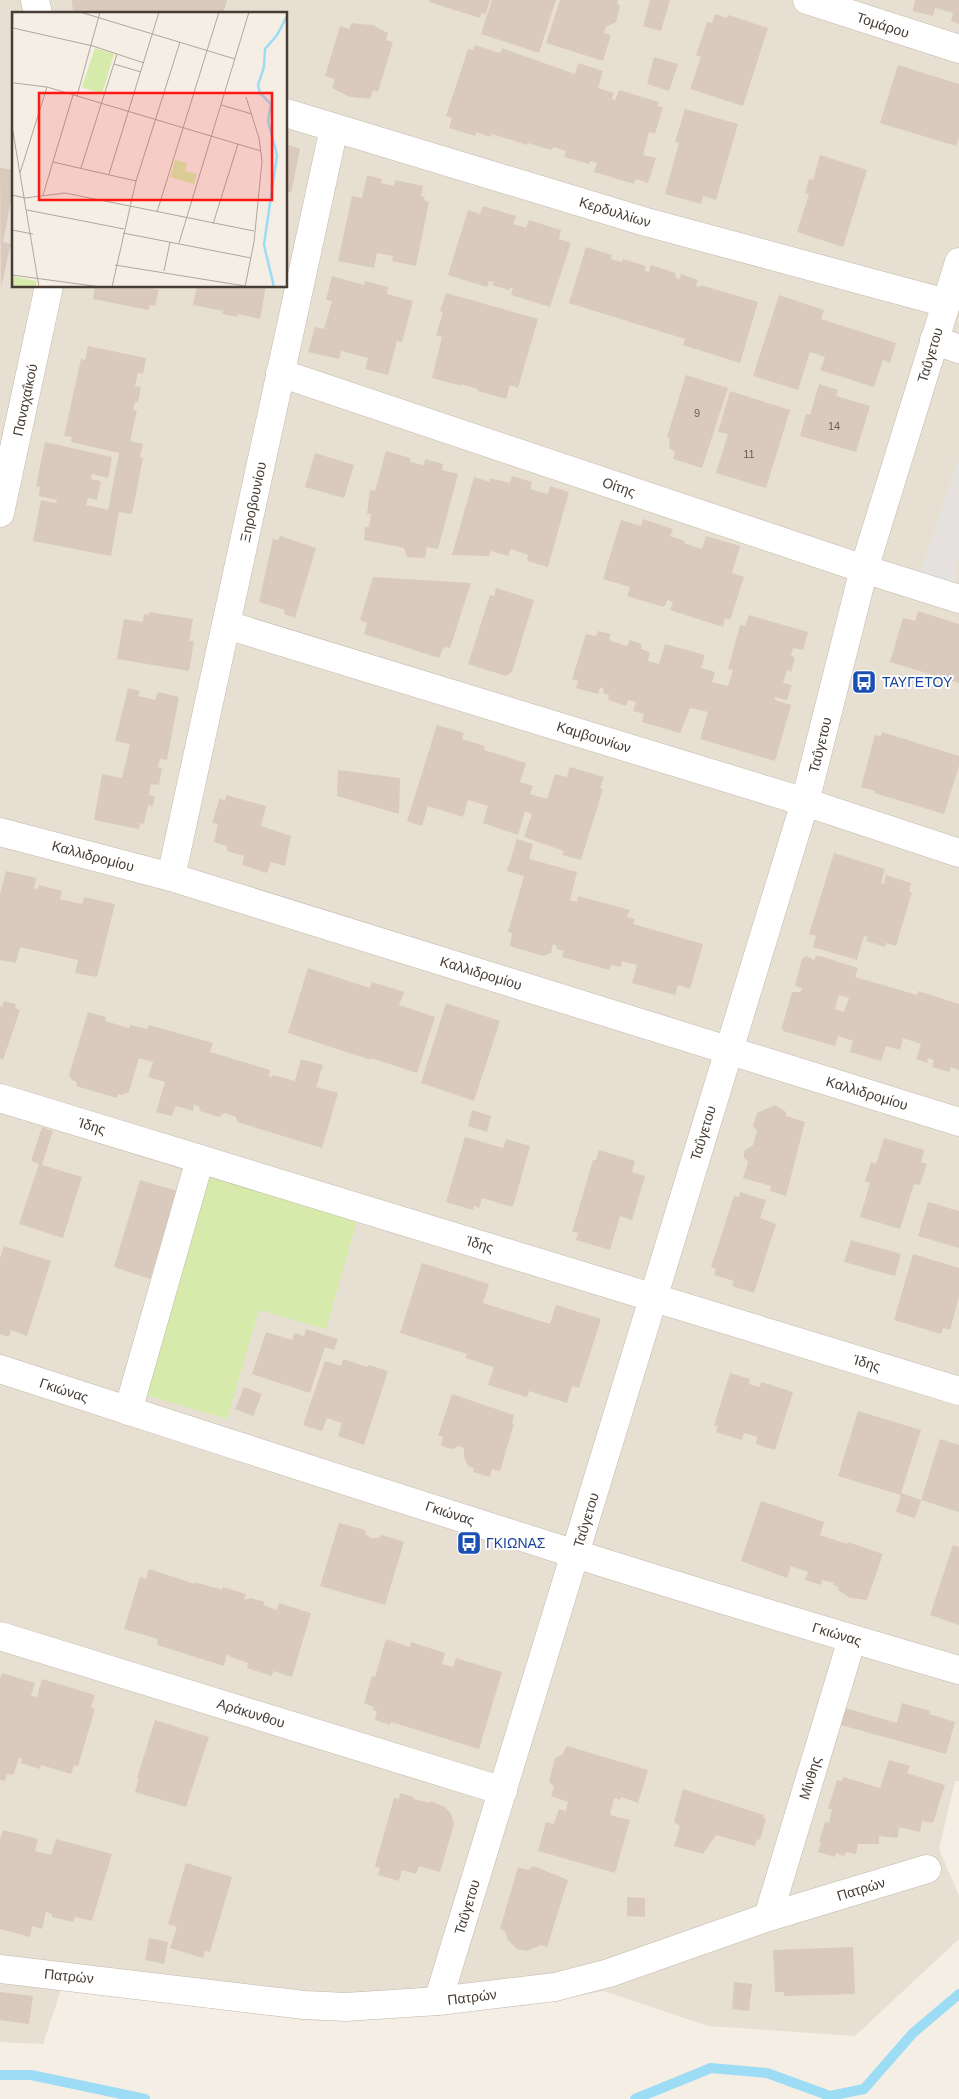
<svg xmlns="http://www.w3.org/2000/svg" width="959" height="2099" font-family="Helvetica,sans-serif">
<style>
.residential{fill:#e8dfd3;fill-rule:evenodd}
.green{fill:#d6ebab}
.parking{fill:#e4e1de}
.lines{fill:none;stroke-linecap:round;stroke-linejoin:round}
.stream{stroke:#9ddcf5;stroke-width:10}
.building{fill:#d9cabd;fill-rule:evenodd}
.minor-casing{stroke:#c3b7aa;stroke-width:29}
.minor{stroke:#fff;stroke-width:28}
.labels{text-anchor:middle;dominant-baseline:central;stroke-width:4;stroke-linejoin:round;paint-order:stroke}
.number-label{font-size:11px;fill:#6c6056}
.street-label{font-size:14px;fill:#473d34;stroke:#fff}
.transit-label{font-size:14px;fill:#164399;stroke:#fff;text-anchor:start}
.inset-river{fill:none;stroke:#9ddcf5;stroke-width:2.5}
.inset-road{fill:none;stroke:#afa79e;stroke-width:1}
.view{fill:#ff1711;fill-opacity:0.15;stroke:#ff1711;stroke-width:2.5}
.inset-edge{fill:none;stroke:#473d34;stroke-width:2.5}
</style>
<rect width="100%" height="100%" fill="#f4eee5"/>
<path class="residential" d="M0 0H959V1781H955L939 1849 959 1896V1939L855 2036 708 2026 604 1991 523 2006 316 2021 61 1990 43 2044 0 2042ZM14 14H286V286H14Z"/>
<path class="green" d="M205 1176 357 1221 326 1329 259 1310 227 1419 142 1394Z"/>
<path class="parking" d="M959 457V556L955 565 956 581 959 585 918 580Z"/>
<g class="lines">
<g class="stream">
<path d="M0 2075H31L145 2099"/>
<path d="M635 2099 711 2068 767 2073 830 2096 864 2089 913 2033 959 1994"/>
</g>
</g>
<g class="building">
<path d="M72 0H227L223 14H78L73 13Z"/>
<path d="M430 0H490L486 14 481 13 480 18 429 2Z"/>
<path d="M492 0H556L539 53 481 34Z"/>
<path d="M560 0H618L617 3 620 6 616 22 606 27 604 33 611 35 603 61 546 43Z"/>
<path d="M650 0H670L661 31 643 26Z"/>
<path d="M915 0H959V24L951 21 953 13 935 8 933 16 913 11Z"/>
<path d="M715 14 727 18 728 15 768 28 743 106 690 89 701 57 696 55 707 22 712 23Z"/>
<path d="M351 23 372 25 388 33 386 40 393 42 378 92 373 90 370 99 350 97 332 88 335 79 325 76 340 26 350 29Z"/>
<path d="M475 45 500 53 502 48 575 74 578 63 603 71 598 88 614 93 612 99 615 100 619 90 659 102 657 106 663 107 655 134 649 132 643 155 656 158 648 183 636 179 634 184 594 172 597 163 590 161 589 164 564 157 566 151 554 147 551 150 528 143 527 145 492 134 491 137 476 132 475 136 449 128 452 118 446 116 468 49 473 50Z"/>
<path d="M654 57 678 64 669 91 647 84Z"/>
<path d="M898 65 959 84V138L956 146 880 123Z"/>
<path d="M685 109 738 124 716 200 703 196 701 204 665 194 679 143 675 142Z"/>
<path d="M286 144 300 149 291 193 286 191Z"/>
<path d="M820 155 867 170 843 247 797 232 809 194 805 193 809 179 813 180Z"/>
<path d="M0 168 14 170V185L3 242 11 244 1 287Z"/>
<path d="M367 175 382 179 381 183 394 186 395 180 423 186 421 196 425 197 424 200 429 202 416 266 392 261 393 256 377 253 374 268 338 261 352 196 362 198Z"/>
<path d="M483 206 516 216 513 224 526 228 529 220 561 230 559 239 571 243 550 307 511 295 513 288H510L509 290 492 285 494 282 489 281 487 287 448 275 468 210 480 214Z"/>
<path d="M586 247 612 255 611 259 622 262 623 259 646 266 645 271 649 272 651 265 676 273 675 277 680 279 681 274 698 280 696 286 700 287 701 285 758 302 740 363 683 345 685 339 569 303Z"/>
<path d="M332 276 364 285 365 281 388 287 387 294 413 301 402 342 397 341 388 375 365 369 368 358 341 351 339 359 308 352 315 327 324 329 332 301 326 300Z"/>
<path d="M95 286H153V289L159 290 155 306 150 305 148 310 93 299Z"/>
<path d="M197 286H266L260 319 238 314 237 317 222 314 223 311 193 305Z"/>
<path d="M446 293 538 319 518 388 510 385 506 399 478 391V389L461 384V386L432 378 442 337 436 335 443 312 440 311Z"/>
<path d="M779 295 824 310 821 319 896 343 890 363 883 360 874 387 820 370 825 357 810 352 798 390 753 376Z"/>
<path d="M88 346 146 358 143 374 138 373 135 386 141 387 138 402H135L133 410H137L130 441 143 444 140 457 143 458 132 514 119 512 111 556 33 541 41 500 56 503 57 500 39 496 40 487 36 486 45 442 112 457 108 478 92 474 91 479 101 481 97 500 88 498 86 505 108 510 119 453 71 442 72 437 64 436 81 359 85 360Z"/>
<path d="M686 375 728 388 702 468 673 459 675 452 669 448 670 439 667 437Z"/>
<path d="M819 384 838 390 836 396 870 406 856 452 800 436 806 414 810 415Z"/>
<path d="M730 391 790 410 766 488 716 473 728 434 718 432Z"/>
<path d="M386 451 410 458V462L424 465 425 459 443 464 442 470 458 474 438 549 427 547 425 558 407 557 404 548 364 540 365 527H369L371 514H367L370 490 375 491Z"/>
<path d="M315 453 354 465 344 498 305 487Z"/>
<path d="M512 476 532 482 530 489 548 494 550 486 569 492 548 567 527 561 528 555 511 549 508 556 491 551 489 556 452 555 474 477 490 482V478L510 483Z"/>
<path d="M643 519 673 529 670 536 685 541 684 543 702 549 706 536 740 546 732 573 744 577 730 620 725 618 723 627 670 610 673 602 667 600 664 607 627 596 630 587 603 579 621 520 641 526Z"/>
<path d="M280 536 316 548 295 618 284 614 285 610 259 602 273 539 278 540Z"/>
<path d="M373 577 471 583 450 648 444 647 439 658 364 634 367 623 360 620Z"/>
<path d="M496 588 534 600 512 672 506 676 468 664 490 595 494 596Z"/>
<path d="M918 611 959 624V683L890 662 903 618 915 621Z"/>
<path d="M149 612 193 619 189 641H194L189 671 117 659 124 619 143 622 144 614 149 615Z"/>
<path d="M749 615 808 632 803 650 793 648 791 656 795 657 791 672 787 670 783 683 792 685 787 700 775 697V700L791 705 775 761 700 739 708 712 690 708 680 733 642 722 644 714 633 711 636 702 628 700 626 706 608 700 609 695 603 693 604 689 600 687 598 694 576 688 578 681 572 679 586 634 596 636 598 631 611 634 609 640 627 646 630 640 642 644 641 649 650 652 648 661 659 664 665 644 705 655 701 668 715 672 712 682 728 686 733 670 728 669 740 625 745 626Z"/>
<path d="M128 688 140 691 138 696 155 700 158 692 179 697 167 760 160 759 158 767 162 768 159 785 151 784 149 795 155 796 153 806 148 805 144 824 140 823 139 829 94 820 102 774 122 778 130 744 115 741Z"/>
<path d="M437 725 464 733 462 739 485 746 484 750 526 763 520 782 533 786 530 794 547 799 555 774 567 777 570 767 604 777 600 788 603 789 581 860 562 855 564 851 524 837 532 814 525 811 518 835 483 823 488 806 468 800 463 817 428 806 422 826 407 821Z"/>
<path d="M882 732 959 756V766L944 814 874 793 875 791 861 787 875 735 881 736Z"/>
<path d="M338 770 400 778 399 814 337 796Z"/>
<path d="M226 795 266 806 261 826 291 836 285 866 271 862 267 873 242 865 244 856 227 851V846L214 842 218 824 212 823 220 798 225 801Z"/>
<path d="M517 839 533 844 529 859 577 872 570 900 577 902 578 896 630 910 627 917 635 919 633 924 703 944 690 989 678 985 675 995 632 983 637 965 622 961 621 967 611 965 609 970 562 957 564 951 556 949 557 946 553 944 551 953 543 956 510 946 512 933 508 932 524 876 507 871Z"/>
<path d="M834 853 885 869 881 883 884 884 886 875 911 883 909 892H912L896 946 886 943 885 947 866 941 868 937 864 936 857 960 813 947 816 936 809 934Z"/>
<path d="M6 871 36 878 34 888 38 889 39 885 62 891 60 899 82 904 84 897 115 904 97 977 75 973 78 960 20 947 16 963 0 960V894Z"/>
<path d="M806 956 814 960 816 956H820L858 968 855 977 917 995 918 991 959 1004V1070L951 1067 949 1072 932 1067 934 1060 928 1058 927 1063 916 1059 921 1044 903 1038 900 1050 886 1046 881 1061 850 1052 853 1041 838 1036 835 1046 783 1031 782 1027 792 992H800L802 988 797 987 795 985 802 959ZM839 995 849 998 844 1012 835 1009Z"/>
<path d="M308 968 370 988 372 982 404 992 399 1005 435 1017 417 1073 371 1058V1060L288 1033Z"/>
<path d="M4 1001 16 1004 15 1008 20 1010 3 1060 0 1059V1006L2 1007Z"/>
<path d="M446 1003 500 1021 474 1101 421 1083Z"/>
<path d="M88 1012 106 1017 105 1021 129 1028 130 1025 147 1029 149 1025 213 1043 210 1052 270 1070 269 1076 272 1077 273 1075 295 1081 301 1059 323 1065 316 1087 338 1093 322 1148 237 1122 236 1117 224 1113 219 1117 200 1111 199 1106 194 1105 193 1111 176 1106 172 1116 156 1112 165 1082 148 1077 153 1062 139 1058 129 1092 122 1095 118 1094 117 1098 76 1086 77 1082 72 1080 69 1075Z"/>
<path d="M775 1105 786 1112V1116L805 1122 786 1196 770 1191 771 1186 743 1178 748 1162 744 1157V1151L753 1145 757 1130 753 1126 757 1113Z"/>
<path d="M472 1110 491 1116 487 1132 468 1126Z"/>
<path d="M42 1127 53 1131 42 1165 82 1177 63 1238 19 1224 39 1164 31 1161Z"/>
<path d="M465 1137 503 1148 506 1139 530 1146 513 1207 482 1198 479 1208 474 1206 473 1210 446 1202Z"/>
<path d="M884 1138 924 1150 921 1162 927 1164 920 1185 914 1184 900 1229 860 1217 870 1183 865 1181 871 1162 876 1164Z"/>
<path d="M599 1150 635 1161 632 1172 645 1176 632 1220 620 1216 610 1250 576 1240 578 1233 572 1232 593 1160H596Z"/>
<path d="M140 1180 177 1191 150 1279 114 1267Z"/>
<path d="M740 1192 766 1200 760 1218 776 1224 754 1293 732 1286 734 1281 714 1275 716 1269 711 1267 734 1196 739 1197Z"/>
<path d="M928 1202 959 1211V1248L918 1236Z"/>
<path d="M851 1240 901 1254 895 1276 844 1262Z"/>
<path d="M4 1246 51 1261 27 1336 11 1330 9 1337 0 1334V1258Z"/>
<path d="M913 1254 959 1268V1297L950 1330 943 1328 941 1334 894 1320Z"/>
<path d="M422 1263 489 1284 483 1303 550 1324 556 1305 601 1319 579 1388 572 1386 567 1403 529 1391 527 1397 488 1385 494 1367 465 1358 467 1354 400 1333Z"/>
<path d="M306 1329 338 1339 334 1350 325 1347 310 1393 252 1374 266 1332 292 1340 295 1333 304 1336Z"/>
<path d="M343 1359 367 1367 369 1365 388 1371 364 1445 338 1436 342 1423 327 1418 322 1431 303 1425 325 1361 341 1366Z"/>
<path d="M730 1373 750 1379 749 1384 760 1387 761 1382 793 1392 775 1450 756 1444 757 1437 744 1433 742 1440 716 1432 718 1426 714 1425Z"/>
<path d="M244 1387 262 1394 253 1416 235 1409Z"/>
<path d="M452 1394 514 1415 512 1423 514 1424 500 1471 492 1469 490 1477 473 1472 474 1468 468 1466 464 1457V1448L458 1446 454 1449 447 1448 441 1445 443 1436H438Z"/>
<path d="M858 1411 921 1430 901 1493 921 1500 915 1518 896 1512 901 1495 838 1476Z"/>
<path d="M940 1439 959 1445V1512L921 1500Z"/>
<path d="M761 1501 824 1522 820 1535 847 1544 848 1542 883 1554 867 1600 850 1598 838 1590 839 1587 833 1585 834 1583 822 1580 821 1585 805 1580 808 1572 791 1566 787 1578 741 1561Z"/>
<path d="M339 1523 365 1530 366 1535 372 1538H378L382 1535 404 1542 385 1605 320 1586Z"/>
<path d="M953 1545 959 1547V1625L930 1615Z"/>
<path d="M149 1569 195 1584V1582L222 1590 223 1587 246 1594 244 1600 251 1598 265 1602 263 1605 277 1610 279 1603 311 1613 292 1677 273 1671 272 1676 247 1668 248 1663 231 1657 227 1654 224 1666 157 1645 158 1639 124 1629 140 1577 146 1579Z"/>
<path d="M386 1639 410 1647 411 1642 445 1653 442 1664 453 1667 456 1658 502 1672 479 1749 391 1722 390 1725 375 1720 377 1711 373 1710 374 1707 364 1703 372 1676 375 1677Z"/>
<path d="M2 1673 35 1683 31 1696 37 1697 42 1679 95 1695 91 1707 95 1709 78 1766 74 1765 71 1774 41 1765 40 1769 21 1763 22 1759 19 1758 13 1775 7 1774 5 1781 0 1780V1679Z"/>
<path d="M902 1703 930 1711 929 1714 955 1722 946 1754 837 1724 842 1707 897 1723Z"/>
<path d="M155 1720 209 1737 186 1807 135 1792 139 1779 137 1778Z"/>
<path d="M567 1746 648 1770 638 1803 621 1797 620 1800 614 1798 610 1815 630 1820 615 1873 538 1851 546 1822 554 1824 559 1809 566 1811 568 1802 551 1796 554 1787 549 1782 555 1758 562 1755Z"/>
<path d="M889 1760 910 1766 907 1773 945 1785 933 1823 922 1821 920 1832 899 1827 898 1838 879 1836V1844H858L856 1854 846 1852 844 1856 836 1853 835 1857 818 1852 821 1843 819 1842 825 1822 829 1823 832 1809H828L837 1780 842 1781 843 1777 880 1788Z"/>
<path d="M683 1789 764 1815 763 1818 766 1819 760 1840 757 1839 755 1846 716 1835 703 1854 674 1846 680 1826 674 1822Z"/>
<path d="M400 1793 414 1797V1799L429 1803 430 1801 445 1807 451 1814 454 1824 440 1872 419 1866 416 1874 402 1870 399 1881 378 1875 380 1868 375 1866 394 1798 399 1799Z"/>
<path d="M3 1830 38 1839 35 1851 51 1855 56 1839 112 1854 92 1921 75 1917 73 1922 52 1917V1914L46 1912 42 1929 32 1926 30 1937 0 1929V1840Z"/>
<path d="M186 1863 232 1877 210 1952 205 1951 203 1958 170 1948 177 1927 168 1924Z"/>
<path d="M534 1866 568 1880 547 1947 541 1945 527 1951 517 1949 508 1940 505 1931 500 1929 518 1867 528 1870Z"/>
<path d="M627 1897 645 1898V1917L627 1916Z"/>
<path d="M149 1938 168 1942 164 1964 145 1960Z"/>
<path d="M853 1947 855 1994 784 1996V1992H775L773 1950Z"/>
<path d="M734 1982 752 1984 749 2011 732 2009Z"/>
<path d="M0 1992 33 1996 29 2024 0 2020Z"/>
</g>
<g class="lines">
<defs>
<g id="minor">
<path d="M35 0 38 14"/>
<path d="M807 0 959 49"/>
<path d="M286 113 646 222 946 303"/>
<path d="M934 340 959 349"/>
<path d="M280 373 864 569 959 599"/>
<path d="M0 513 49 286"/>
<path d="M227 625 805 802 959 853"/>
<path d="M0 832 171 877 959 1122"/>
<path d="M171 877 334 128"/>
<path d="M0 1098 959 1391"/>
<path d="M0 1369C319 1472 637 1577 959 1670"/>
<path d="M128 1411 200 1159"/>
<path d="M0 1636 503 1791"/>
<path d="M768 1917 852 1639"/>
<path d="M0 1969 304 2005 346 2007 438 2001 555 1987 609 1973 768 1917 927 1869"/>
<path d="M438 2001 805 802 864 569 959 262"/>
</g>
</defs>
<use href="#minor" class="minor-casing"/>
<use href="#minor" class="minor"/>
</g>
<defs>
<symbol id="bus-square" viewBox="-11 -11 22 22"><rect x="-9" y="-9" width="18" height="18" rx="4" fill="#1a4fb4" stroke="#fff"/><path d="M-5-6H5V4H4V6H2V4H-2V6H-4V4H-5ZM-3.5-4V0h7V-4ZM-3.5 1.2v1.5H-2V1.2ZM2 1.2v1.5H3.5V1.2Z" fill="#fff"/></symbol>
</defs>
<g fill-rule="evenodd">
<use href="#bus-square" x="850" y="668" width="28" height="28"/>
<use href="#bus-square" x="455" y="1529" width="28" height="28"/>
</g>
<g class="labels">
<g class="number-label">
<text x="697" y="413">9</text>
<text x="834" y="426">14</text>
<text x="749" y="454">11</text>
</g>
<g class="street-label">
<text transform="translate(883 25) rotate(18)">Τομάρου</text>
<text transform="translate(615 212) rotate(17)">Κερδυλλίων</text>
<text transform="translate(930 355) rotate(-73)">Ταΰγετου</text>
<text transform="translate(25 400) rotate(-78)">Παναχαΐκού</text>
<text transform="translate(619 487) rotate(19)">Οίτης</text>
<text transform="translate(253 502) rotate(-78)">Ξηροβουνίου</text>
<text transform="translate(594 737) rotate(17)">Καμβουνίων</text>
<text transform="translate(820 745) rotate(-76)">Ταΰγετου</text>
<text transform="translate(93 856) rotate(15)">Καλλιδρομίου</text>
<text transform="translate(481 973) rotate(17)">Καλλιδρομίου</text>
<text transform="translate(867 1093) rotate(17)">Καλλιδρομίου</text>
<text transform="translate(92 1126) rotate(17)">Ίδης</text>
<text transform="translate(703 1133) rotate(-73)">Ταΰγετου</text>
<text transform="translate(480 1244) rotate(17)">Ίδης</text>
<text transform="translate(867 1363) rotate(17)">Ίδης</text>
<text transform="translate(64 1390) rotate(18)">Γκιώνας</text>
<text transform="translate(450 1513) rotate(18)">Γκιώνας</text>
<text transform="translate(586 1520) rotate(-73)">Ταΰγετου</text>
<text transform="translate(837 1634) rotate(17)">Γκιώνας</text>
<text transform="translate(251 1713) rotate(17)">Αράκυνθου</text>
<text transform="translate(810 1778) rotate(-73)">Μίνθης</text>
<text transform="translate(861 1889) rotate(-17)">Πατρών</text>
<text transform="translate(467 1907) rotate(-73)">Ταΰγετου</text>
<text transform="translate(69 1976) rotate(6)">Πατρών</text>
<text transform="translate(472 1997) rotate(-7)">Πατρών</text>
</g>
<g class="transit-label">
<text x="882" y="682">ΤΑΥΓΕΤΟΥ</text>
<text x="486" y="1543">ΓΚΙΩΝΑΣ</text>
</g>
</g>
<g transform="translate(12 12)">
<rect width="275" height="275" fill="#f4eee5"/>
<path d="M83 36 102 42 90 82 70 75ZM163 148 175 151 173 159 185 162 182 172 158 165ZM0 264 24 269V275H0Z" fill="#d6ebab"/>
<path class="inset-river" d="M262 275 252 233 265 143 256 109 259 92 248 81 246 73 252 55 253 37 265 23 275 4"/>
<path class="inset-road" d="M68 0 223 47M1 16 81 34 132 51M0 36 1 0M102 52 129 60M0 67V95M2 71 35 75 249 139M65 84 88 0M209 93 240 102M0 114 27 275M41 150 124 169M69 156 105 42M8 161 35 75M97 162 147 0M0 183 13 186 53 181 242 219M31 183 61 83M15 198 112 217M145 200 207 0M201 212 226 132M0 218 21 222M111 221 239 246M167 231 237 0M103 253 233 274M152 259 158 230M0 263 89 275M100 275 124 169 168 30M233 275 242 230 250 149 247 126 234 85"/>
<path class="view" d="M27 81H260V188H27Z"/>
<rect width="275" height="275" class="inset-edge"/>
</g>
</svg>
